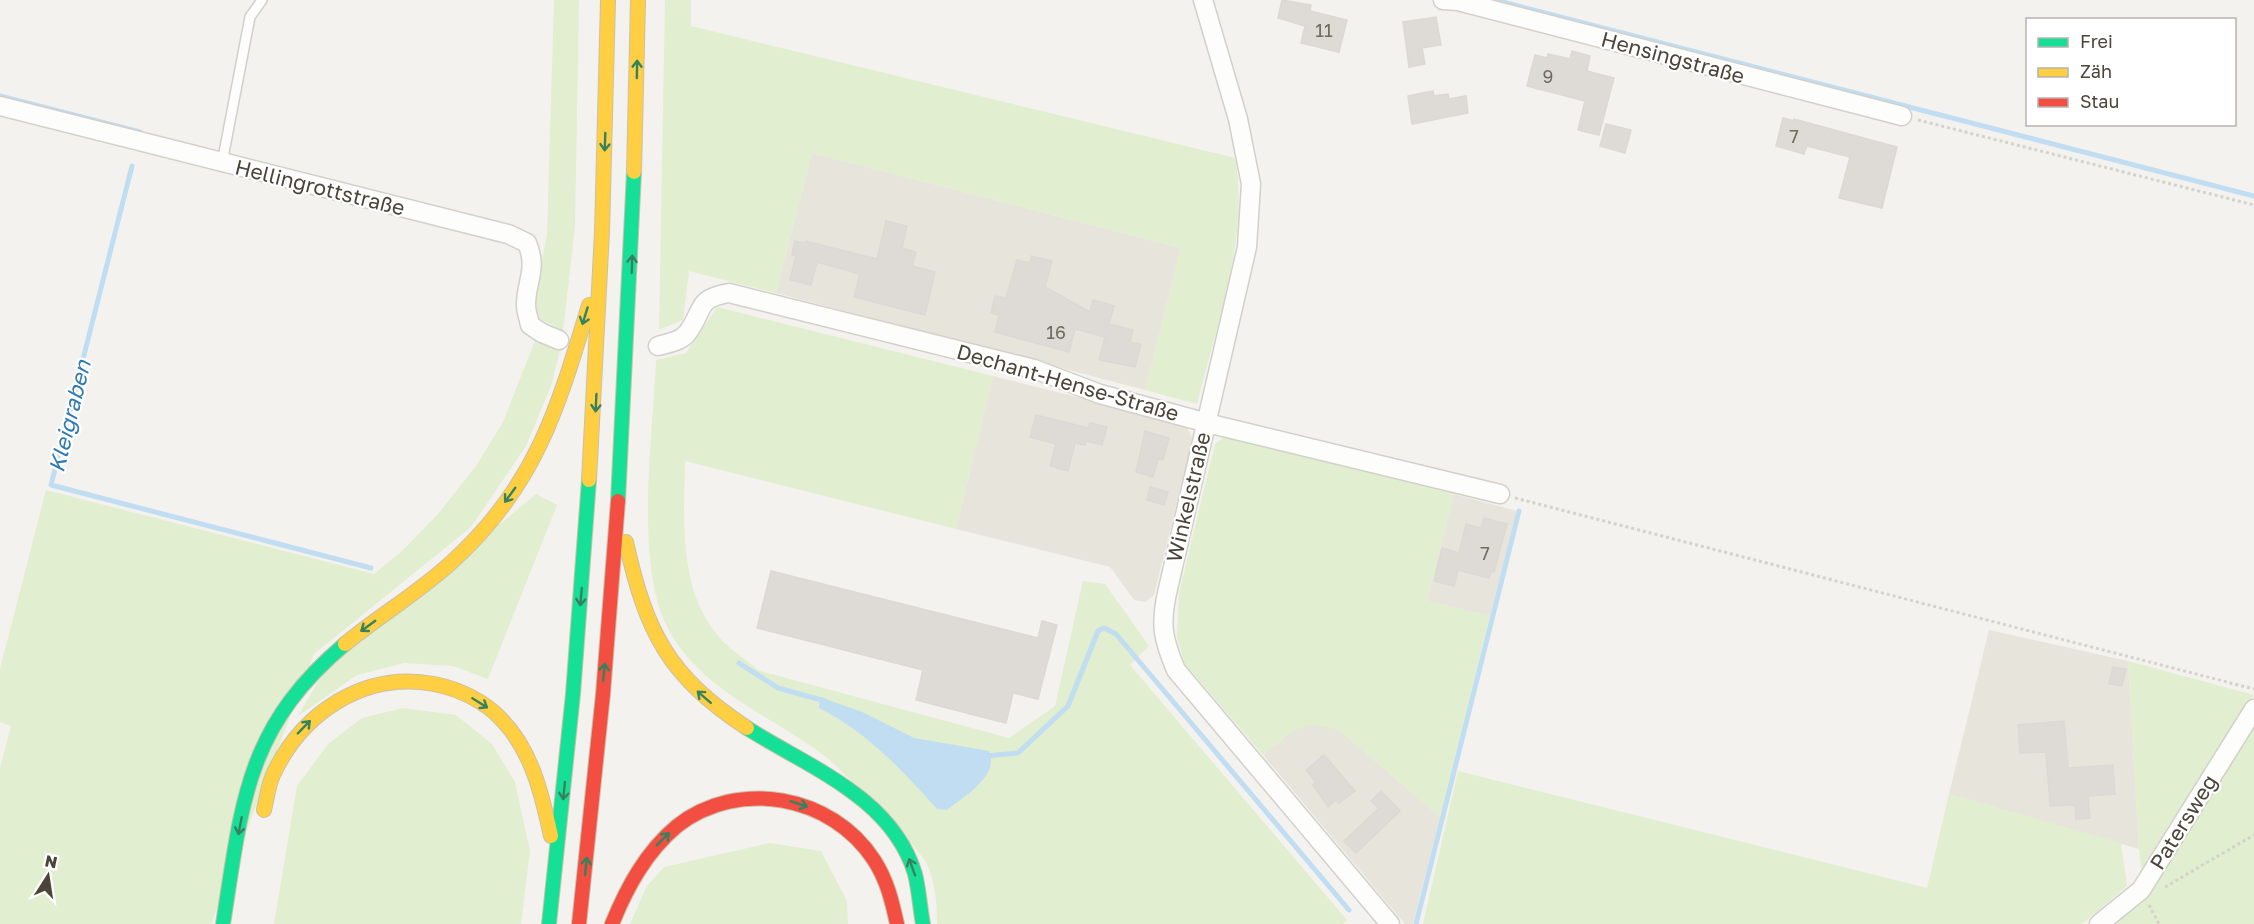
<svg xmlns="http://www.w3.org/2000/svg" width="2254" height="924" font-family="'Golos Text',sans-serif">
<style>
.residential{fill:#e7e4dc}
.green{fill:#e1eecf}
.water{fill:#c0ddf1}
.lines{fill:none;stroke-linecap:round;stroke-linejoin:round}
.stream{stroke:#c0ddf1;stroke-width:5}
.building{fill:#dedbd6;stroke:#dcd9d4;stroke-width:1.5}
.lane-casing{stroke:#d2d0cb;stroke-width:12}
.street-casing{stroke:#d2d0cb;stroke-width:21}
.fast-casing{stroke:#ccbfa9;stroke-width:16}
.slow-casing{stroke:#ccbfa9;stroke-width:16}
.jam-casing{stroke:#ccbfa9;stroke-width:16}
.path{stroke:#d3d2cc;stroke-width:3;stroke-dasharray:3 3;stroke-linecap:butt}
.lane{stroke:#fdfdfc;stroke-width:9}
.street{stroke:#fdfdfc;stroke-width:18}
.fast{stroke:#16e098;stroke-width:14}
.slow{stroke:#ffcf43;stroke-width:14}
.jam{stroke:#f24e42;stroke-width:14}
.oneway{stroke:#36825f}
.labels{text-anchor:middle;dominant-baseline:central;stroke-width:4.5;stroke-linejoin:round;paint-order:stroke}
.number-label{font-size:18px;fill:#706a61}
.street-label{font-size:21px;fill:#4b4439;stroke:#fff}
.water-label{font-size:22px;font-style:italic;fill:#2e7ab2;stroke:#fff}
</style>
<rect width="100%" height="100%" fill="#f4f2ee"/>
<g class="residential">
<path d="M812 153 1181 248 1145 390 776 293Z"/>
<path d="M993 376 1185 424 1193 439 1154 595 1145 602 1134 600 1110 567 956 529Z"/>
<path d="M1454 494 1517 511 1490 616 1427 601Z"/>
<path d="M1989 630 2128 661 2139 849 1949 794Z"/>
<path d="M1319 724 1339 730 1440 817 1413 924H1405L1263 755 1298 726Z"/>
</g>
<g class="green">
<path d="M554 0H579L575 227 563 331 540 319 533 305 547 235Z"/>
<path d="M665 0H691V26L1235 158C1250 237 1216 327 1197 404L1145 390 1181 248 812 153 776 293 689 271 683 320 659 330Z"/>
<path d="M717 307 993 376 956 529 685 461C684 524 677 602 730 648 740 656 750 663 760 671L1009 738 1055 706 1083 581 1105 584 1149 646 1130 665 1347 920 1343 924H937C937 903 935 881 926 862 921 851 839 767 826 757 769 713 689 687 661 613 637 546 653 432 656 360L686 353Z"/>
<path d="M535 341 561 346 551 386 526 446 471 527 314 654 211 924H0V768L11 726 0 722V669L46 490 374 574 403 550 438 514 476 466 503 422Z"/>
<path d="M1226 436 1454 494 1427 601 1490 616 1440 817 1339 730C1298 719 1294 730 1263 755L1185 664 1177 637 1179 593 1215 444Z"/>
<path d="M536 494 557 505 488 679 453 666 404 663 357 675 298 716 324 671Z"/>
<path d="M2128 661 2254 695 2142 876 2139 849Z"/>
<path d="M403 708 456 715 492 744 515 782 530 851 521 924H274L297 786 328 744 362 718Z"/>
<path d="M2254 722V924H2111Z"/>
<path d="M1458 771 1927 888 1949 794 2121 843 2127 886 2082 924H1423Z"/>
<path d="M770 843 821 851 847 901 848 924H630L647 886 664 867Z"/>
</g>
<path class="water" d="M820 697 862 712 914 738 989 751C1000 776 963 797 947 810L937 809C903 771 866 731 819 708Z"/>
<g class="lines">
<g class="stream">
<path d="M1495 0 2254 196"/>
<path d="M0 96 140 132"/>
<path d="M132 166 51 485 371 568"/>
<path d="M739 663 778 688 825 701"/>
<path d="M986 756 1018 753 1068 706 1098 631 1104 628 1116 634 1349 910"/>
<path d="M1416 924 1519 511"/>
</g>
</g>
<g class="building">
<path d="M1282 0 1311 5 1310 11 1347 20 1339 52 1301 43 1305 26 1278 18Z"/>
<path d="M1436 17 1441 45 1422 48 1425 64 1409 67 1403 22Z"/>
<path d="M1572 51 1590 56 1587 71 1614 78 1599 135 1578 130 1585 101 1527 86 1535 55 1547 58 1548 54 1570 59Z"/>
<path d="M1433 91 1434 96 1448 94 1449 99 1466 96 1468 113 1412 124 1408 96Z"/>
<path d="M1783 118 1794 121V119L1897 147 1882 208 1839 198 1850 157 1807 146 1804 154 1776 146Z"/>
<path d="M1606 124 1631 130 1625 153 1600 146Z"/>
<path d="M886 221 907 226 902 248 916 252 912 266 935 272 925 315 854 297 860 274 817 262 811 285 790 280 796 256 792 255 795 241 804 243 806 241 877 259Z"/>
<path d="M1031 256 1052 261 1045 287 1090 312 1093 300 1114 306 1109 324 1133 330 1130 342 1141 344 1135 367 1099 360 1105 337 1075 329 1069 352 995 332 999 315 991 313 995 296 1006 298 1017 260 1030 263Z"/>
<path d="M1036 415 1088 428 1090 423 1107 427 1102 445 1086 441 1085 445 1075 443 1068 471 1050 466 1056 444 1030 437Z"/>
<path d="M1145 431 1169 438 1163 460 1158 459 1153 477 1136 472Z"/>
<path d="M1150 487 1168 492 1164 505 1147 500Z"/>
<path d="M1484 518 1507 524 1494 572 1491 571 1489 578 1458 570 1454 586 1434 581 1442 548 1459 553 1466 524 1481 528Z"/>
<path d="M771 571 1038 638 1042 621 1057 625 1038 699 1013 693 1006 723 990 719 916 700 923 670 757 628Z"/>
<path d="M2113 667 2126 669 2122 686 2109 684Z"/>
<path d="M2064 721 2068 768 2113 765 2115 794 2088 796 2090 818 2076 819 2075 805 2050 806 2046 752 2020 753 2018 725Z"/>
<path d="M1324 755 1355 791 1339 803 1336 800 1328 807 1313 785 1316 782 1306 770Z"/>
<path d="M1381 791 1400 811 1356 853 1344 841 1379 808 1371 801Z"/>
</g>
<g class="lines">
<defs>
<path id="lane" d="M222 163 250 17 262 0"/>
<g id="street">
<path d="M1203 0 1238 119 1251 184 1247 247 1167 593C1160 626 1163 639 1176 670L1390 924"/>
<path d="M1443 0 1458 1 1902 116"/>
<path d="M0 106 508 234 527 243C538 269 526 281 526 305 526 312 529 319 530 325L542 333 559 340"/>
<path d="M658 346C668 343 681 342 688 332 705 309 695 299 729 293L1034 369 1100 394 1215 425 1500 494"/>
<path d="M2099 924 2141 890 2254 709"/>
</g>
<g id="fast">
<path d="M618 501 634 172"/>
<path d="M747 728C808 767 892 797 915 874 919 890 920 908 923 924"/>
<path d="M223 924C242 804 245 728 345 644"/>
<path d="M549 924 573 694 589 480"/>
</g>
<g id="slow">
<path d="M634 172 638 0"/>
<path d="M589 480 602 232 608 0"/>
<path d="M626 542C646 632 668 676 747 728"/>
<path d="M345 644C380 615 420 592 454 560 536 485 558 408 589 305"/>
<path d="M264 810C267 798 268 786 273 775 302 712 365 671 434 684 459 689 485 701 502 720 532 751 542 795 551 836"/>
</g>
<g id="jam">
<path d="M579 924 603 694 618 501"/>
<path d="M612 924C627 887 646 852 677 826 738 778 832 795 874 860 887 880 892 901 897 924"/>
</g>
</defs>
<use href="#lane" class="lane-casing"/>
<use href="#street" class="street-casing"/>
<use href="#fast" class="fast-casing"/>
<use href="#slow" class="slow-casing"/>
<use href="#jam" class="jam-casing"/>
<g class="path">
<path d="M1918 120 2254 205"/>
<path d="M1515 498 2254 689"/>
<path d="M2165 887 2254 835"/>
<path d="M2149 905 2159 924"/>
</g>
<use href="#lane" class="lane"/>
<use href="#street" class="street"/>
<use href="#fast" class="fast"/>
<use href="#slow" class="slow"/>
<use href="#jam" class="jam"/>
</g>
<defs><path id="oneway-shaft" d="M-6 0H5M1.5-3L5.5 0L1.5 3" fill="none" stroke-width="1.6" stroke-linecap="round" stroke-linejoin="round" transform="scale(1.5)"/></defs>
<g class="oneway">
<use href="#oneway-shaft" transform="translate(637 69) rotate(-89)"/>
<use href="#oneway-shaft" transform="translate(605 142) rotate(92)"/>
<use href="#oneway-shaft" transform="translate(632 264) rotate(-88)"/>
<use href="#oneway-shaft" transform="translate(585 316) rotate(107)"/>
<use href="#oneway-shaft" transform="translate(596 403) rotate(93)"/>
<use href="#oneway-shaft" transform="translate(510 495) rotate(126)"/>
<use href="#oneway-shaft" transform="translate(581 597) rotate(95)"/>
<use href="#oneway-shaft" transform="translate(368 626) rotate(144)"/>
<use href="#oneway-shaft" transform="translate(604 672) rotate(-85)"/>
<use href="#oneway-shaft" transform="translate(704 697) rotate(-139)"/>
<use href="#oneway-shaft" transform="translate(480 703) rotate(32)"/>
<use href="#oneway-shaft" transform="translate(304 727) rotate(-46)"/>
<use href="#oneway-shaft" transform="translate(564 791) rotate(96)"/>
<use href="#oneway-shaft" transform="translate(799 804) rotate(18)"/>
<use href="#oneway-shaft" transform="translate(240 826) rotate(101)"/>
<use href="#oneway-shaft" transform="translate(663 839) rotate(-45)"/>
<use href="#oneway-shaft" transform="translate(586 866) rotate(-84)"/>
<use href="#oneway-shaft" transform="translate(912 867) rotate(-110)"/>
</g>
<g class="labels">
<g class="number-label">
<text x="1324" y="30">11</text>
<text x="1548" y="76">9</text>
<text x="1794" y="136">7</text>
<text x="1056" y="332">16</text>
<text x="1485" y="553">7</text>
</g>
<g class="street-label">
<text transform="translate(1673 57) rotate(15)">Hensingstraße</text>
<text transform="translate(320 187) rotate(14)">Hellingrottstraße</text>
<text transform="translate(1068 382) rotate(16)">Dechant-Hense-Straße</text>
<text transform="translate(1188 497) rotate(-77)">Winkelstraße</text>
<text transform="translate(2183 822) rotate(-58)">Patersweg</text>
</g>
<g class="water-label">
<text transform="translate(69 416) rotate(-76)">Kleigraben</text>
</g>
</g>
<rect x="2026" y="18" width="210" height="108" fill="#ffffff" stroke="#b7b4b0" stroke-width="1.5"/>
<rect x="2038" y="38" width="30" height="9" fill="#16e098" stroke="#b7b4b0" stroke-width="1.5"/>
<text x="2080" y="48" font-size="18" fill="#4b4439">Frei</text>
<rect x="2038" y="68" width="30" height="9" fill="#ffcf43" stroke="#b7b4b0" stroke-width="1.5"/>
<text x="2080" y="78" font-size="18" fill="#4b4439">Zäh</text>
<rect x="2038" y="98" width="30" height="9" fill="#f24e42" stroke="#b7b4b0" stroke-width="1.5"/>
<text x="2080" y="108" font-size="18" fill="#4b4439">Stau</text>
<g transform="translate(48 876) rotate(12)" stroke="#ffffff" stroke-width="4.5" paint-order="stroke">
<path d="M0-4.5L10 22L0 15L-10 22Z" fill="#4b4439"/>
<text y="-9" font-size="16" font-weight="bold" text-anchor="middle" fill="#4b4439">N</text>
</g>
</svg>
